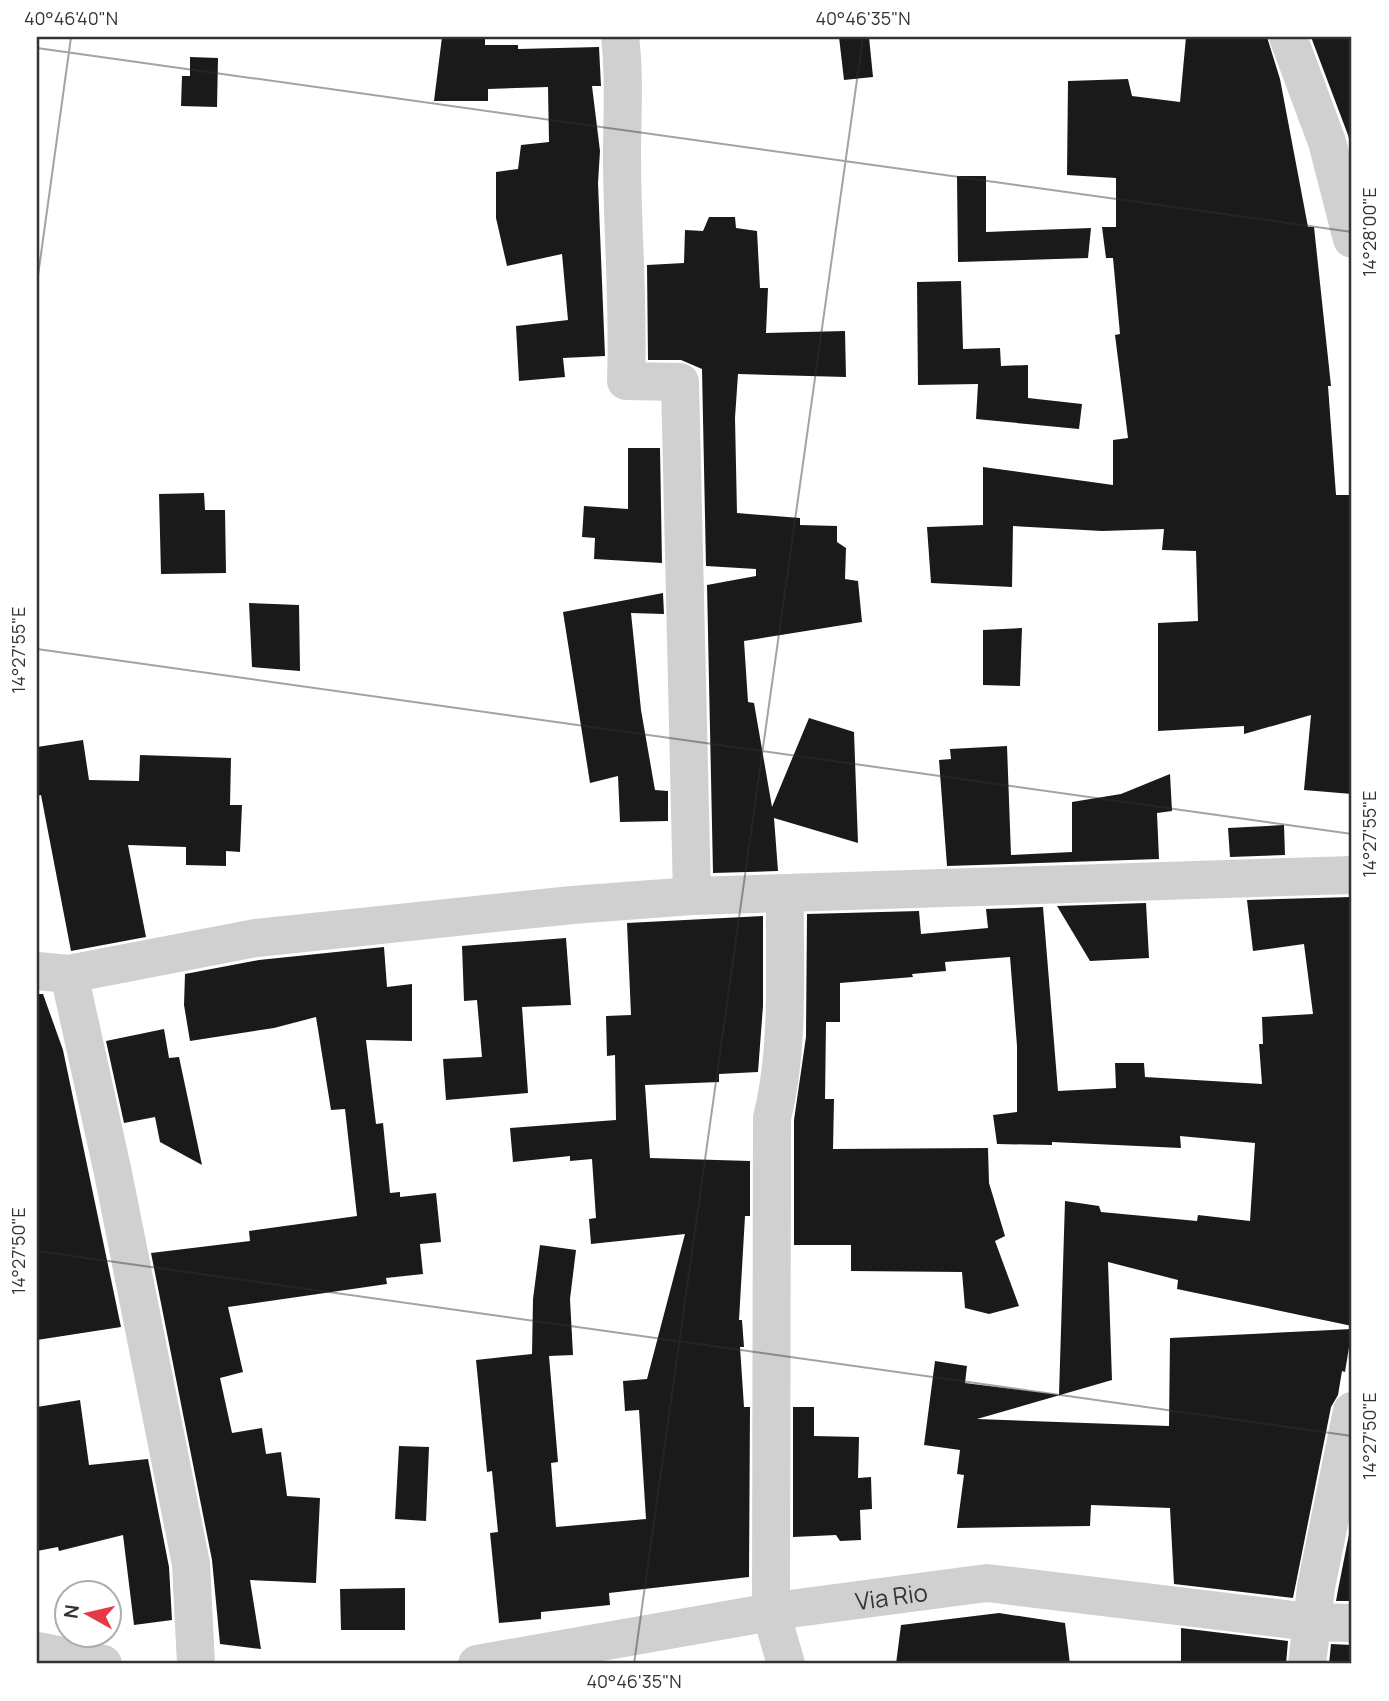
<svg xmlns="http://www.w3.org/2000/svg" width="1389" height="1701" font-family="Manrope,sans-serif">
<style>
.building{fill:#1a1a1a}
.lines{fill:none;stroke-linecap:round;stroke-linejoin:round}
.minor{stroke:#d0d0d0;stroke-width:38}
.ticks{fill:none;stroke:#333;stroke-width:2;stroke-opacity:0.45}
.labels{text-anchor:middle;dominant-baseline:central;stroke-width:7;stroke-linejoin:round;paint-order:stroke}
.street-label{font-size:24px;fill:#333;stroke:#fff}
.neatline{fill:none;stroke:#333;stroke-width:2.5}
.ticks-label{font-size:18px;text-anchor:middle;fill:#333}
</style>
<rect width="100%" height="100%" fill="#fff"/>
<g class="building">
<path d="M442 37H485V45H518V49L599 47 601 86H592L600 151 598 183 605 356 563 358 565 377 519 381 516 326 568 320 562 254 507 266 496 218V172L518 169 521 145 549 142 548 87 488 89V101H434Z"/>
<path d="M839 37H869L873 77 844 80Z"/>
<path d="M1186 37H1267L1280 79 1308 227H1314L1331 386H1328L1336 495H1352V794L1304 790 1311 715 1244 734V726L1158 731V623L1198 621 1196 551 1162 550 1164 529 1102 531 1013 526 1012 587 931 583 927 527 983 525V467L1113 485V440L1128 438 1115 335 1120 334 1113 258H1106L1102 227H1116V178L1067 175 1068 81 1128 79 1132 96 1180 102Z"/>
<path d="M1311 37H1352V150L1348 135Z"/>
<path d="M190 57 218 58 217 107 181 106 182 76H190Z"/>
<path d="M957 176H986V232L1091 228 1088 258 958 262Z"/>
<path d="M709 217H735L736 228 757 231 760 288H768L766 333 845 331 846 377 738 374 735 418 737 513 800 518V525L837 526V542L846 548 845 579 858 581 862 622 744 641 748 702 754 703 772 807 809 718 854 732 858 843 774 818 778 871 713 873 707 585 756 576V569L706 566 702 369 681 360H648L647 265 684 263 685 230 703 231Z"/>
<path d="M961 281 963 349 1000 348 1001 366 1028 365V398L1082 404 1079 429 976 419 978 384 918 385 917 282Z"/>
<path d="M628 448H660L662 563 594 559 595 538 582 537 584 506 628 509Z"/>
<path d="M204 493 205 510H225L226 573 161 574 159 494Z"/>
<path d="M663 593 664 614 631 613 641 710 655 790 668 791V821L620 822 618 776 590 783 563 612Z"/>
<path d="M249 603 299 605 300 671 252 667Z"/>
<path d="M1022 628 1020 686 983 685V630Z"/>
<path d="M83 740 89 780 139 781 140 755 231 758 230 805H242L240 852 226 851V866L186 865V847L128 845 146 937 71 951 41 795 37 796V747Z"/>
<path d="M1007 746 1011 855 1072 852V802L1121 794 1170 774 1172 811 1157 813 1159 859 947 866 939 760 951 759 950 749Z"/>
<path d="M1284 825 1285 855 1230 857 1228 828Z"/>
<path d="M1352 897V1326L1177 1289 1178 1280 1108 1262 1112 1380 977 1419 1169 1426 1170 1338 1352 1329 1345 1372 1342 1371 1338 1395 1331 1407 1293 1598 1174 1584 1170 1508 1091 1505 1090 1526 957 1528 964 1475 957 1474 960 1450 924 1445 935 1361 967 1366 965 1383 1059 1395 1065 1201 1099 1206 1101 1212 1197 1221 1198 1215 1250 1221 1255 1143 1180 1136 1181 1148 1052 1142V1145L997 1144 993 1115 1017 1112V1046L1010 957 945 962 946 971 912 974 913 977 840 983V1022H826L825 1099H834L833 1149 988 1148 989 1183 1005 1236 995 1241 1019 1306 989 1314 965 1308 962 1272 851 1271V1245H794V1120L806 1037 807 914 919 911 921 934 988 928 986 909 1043 907 1058 1091 1116 1088 1115 1063H1144L1145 1077 1262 1084 1259 1044H1263L1262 1017 1313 1014 1304 944 1253 951 1247 900Z"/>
<path d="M1146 903 1149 958 1090 961 1057 906Z"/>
<path d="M763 916V1006L758 1072 719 1074V1082L645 1085 650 1158 750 1161V1216H745L739 1320H742L744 1347H740L744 1407H750L749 1577 609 1593 610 1605 541 1612V1619L499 1623 490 1533 498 1532 492 1471 487 1472 476 1360 532 1354 533 1299 540 1245 576 1250 570 1299 573 1355 549 1356 558 1462 551 1463 556 1527 646 1519 639 1410 625 1411 623 1381 647 1379 685 1234 591 1244 589 1219 596 1218 592 1159 570 1161V1156L513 1162 510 1128 616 1120 615 1055 607 1056 606 1016 631 1015 627 923Z"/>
<path d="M566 938 571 1005 522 1007 528 1093 446 1100 443 1059 482 1057 477 1000 464 1001 462 946Z"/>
<path d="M384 947 387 987 412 984V1041L366 1040 376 1124 383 1123 390 1193 400 1192V1197L436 1193 441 1242 420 1244 423 1274 386 1278 387 1284 228 1307 243 1372 220 1378 232 1433 262 1428 266 1454 281 1452 287 1496 320 1498 316 1583 250 1580 261 1649 220 1644 212 1560 151 1253 250 1241 249 1231 357 1216 345 1109 331 1110 316 1017 274 1028 190 1041 184 1005 185 974 259 960Z"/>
<path d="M37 994H43L63 1050 121 1327 37 1340Z"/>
<path d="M164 1029 169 1058 179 1057 202 1165 160 1142 155 1117 124 1123 106 1041Z"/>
<path d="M80 1400 89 1465 148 1459 169 1567 172 1620 134 1625 123 1535 59 1551 58 1547 37 1551V1407Z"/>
<path d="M793 1407H814V1436L859 1437 858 1478 871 1477 872 1509 860 1510 861 1540 840 1541 836 1535 793 1537Z"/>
<path d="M399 1446 429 1447 426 1521 395 1519Z"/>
<path d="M1352 1519V1601H1336L1338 1590Z"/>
<path d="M405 1588V1630H341L340 1589Z"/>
<path d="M999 1613 1065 1623 1070 1664H896L901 1625Z"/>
<path d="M1181 1628 1288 1641 1286 1664H1181Z"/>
<path d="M1331 1644 1352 1645V1664H1329Z"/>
</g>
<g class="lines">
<g class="minor">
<path d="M620 37C625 76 622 115 622 155 622 231 629 305 626 381L680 382 692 896"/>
<path d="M1288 37 1327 142 1352 239"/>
<path d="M785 894C784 968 790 1046 772 1118L771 1612 786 1664"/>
<path d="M37 971 69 974 256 938 572 905 692 896 1352 875"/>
<path d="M69 974 113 1173 191 1564 196 1664"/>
<path d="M37 1651 103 1664"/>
<path id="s1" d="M477 1664 782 1610 987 1583 1310 1622 1352 1623"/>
<path d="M1307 1664 1316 1587 1352 1411"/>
</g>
</g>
<path class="ticks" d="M37 48 1352 232M37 283 71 37M37 649 1352 834M37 1251 1352 1436M634 1664 863 37"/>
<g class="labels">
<g class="street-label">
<text stroke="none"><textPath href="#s1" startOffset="420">Via Rio</textPath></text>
</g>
</g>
<rect width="1389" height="1701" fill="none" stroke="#ffffff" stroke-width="77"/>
<g transform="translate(88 1614) rotate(278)"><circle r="33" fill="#ffffff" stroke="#adadad" stroke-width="2"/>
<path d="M0-5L12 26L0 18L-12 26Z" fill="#e63946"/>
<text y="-10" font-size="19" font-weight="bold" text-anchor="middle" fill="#333333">N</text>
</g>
<rect x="38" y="38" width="1312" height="1624" class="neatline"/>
<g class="ticks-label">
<text x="71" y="25">40°46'40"N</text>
<text x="863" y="25">40°46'35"N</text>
<text transform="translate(1370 232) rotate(-90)" y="6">14°28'00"E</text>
<text transform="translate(19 650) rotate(-90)" y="6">14°27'55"E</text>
<text transform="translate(1370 834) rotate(-90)" y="6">14°27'55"E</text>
<text transform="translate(19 1251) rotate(-90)" y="6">14°27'50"E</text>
<text transform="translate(1370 1436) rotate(-90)" y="6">14°27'50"E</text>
<text x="634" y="1688">40°46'35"N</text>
</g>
</svg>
